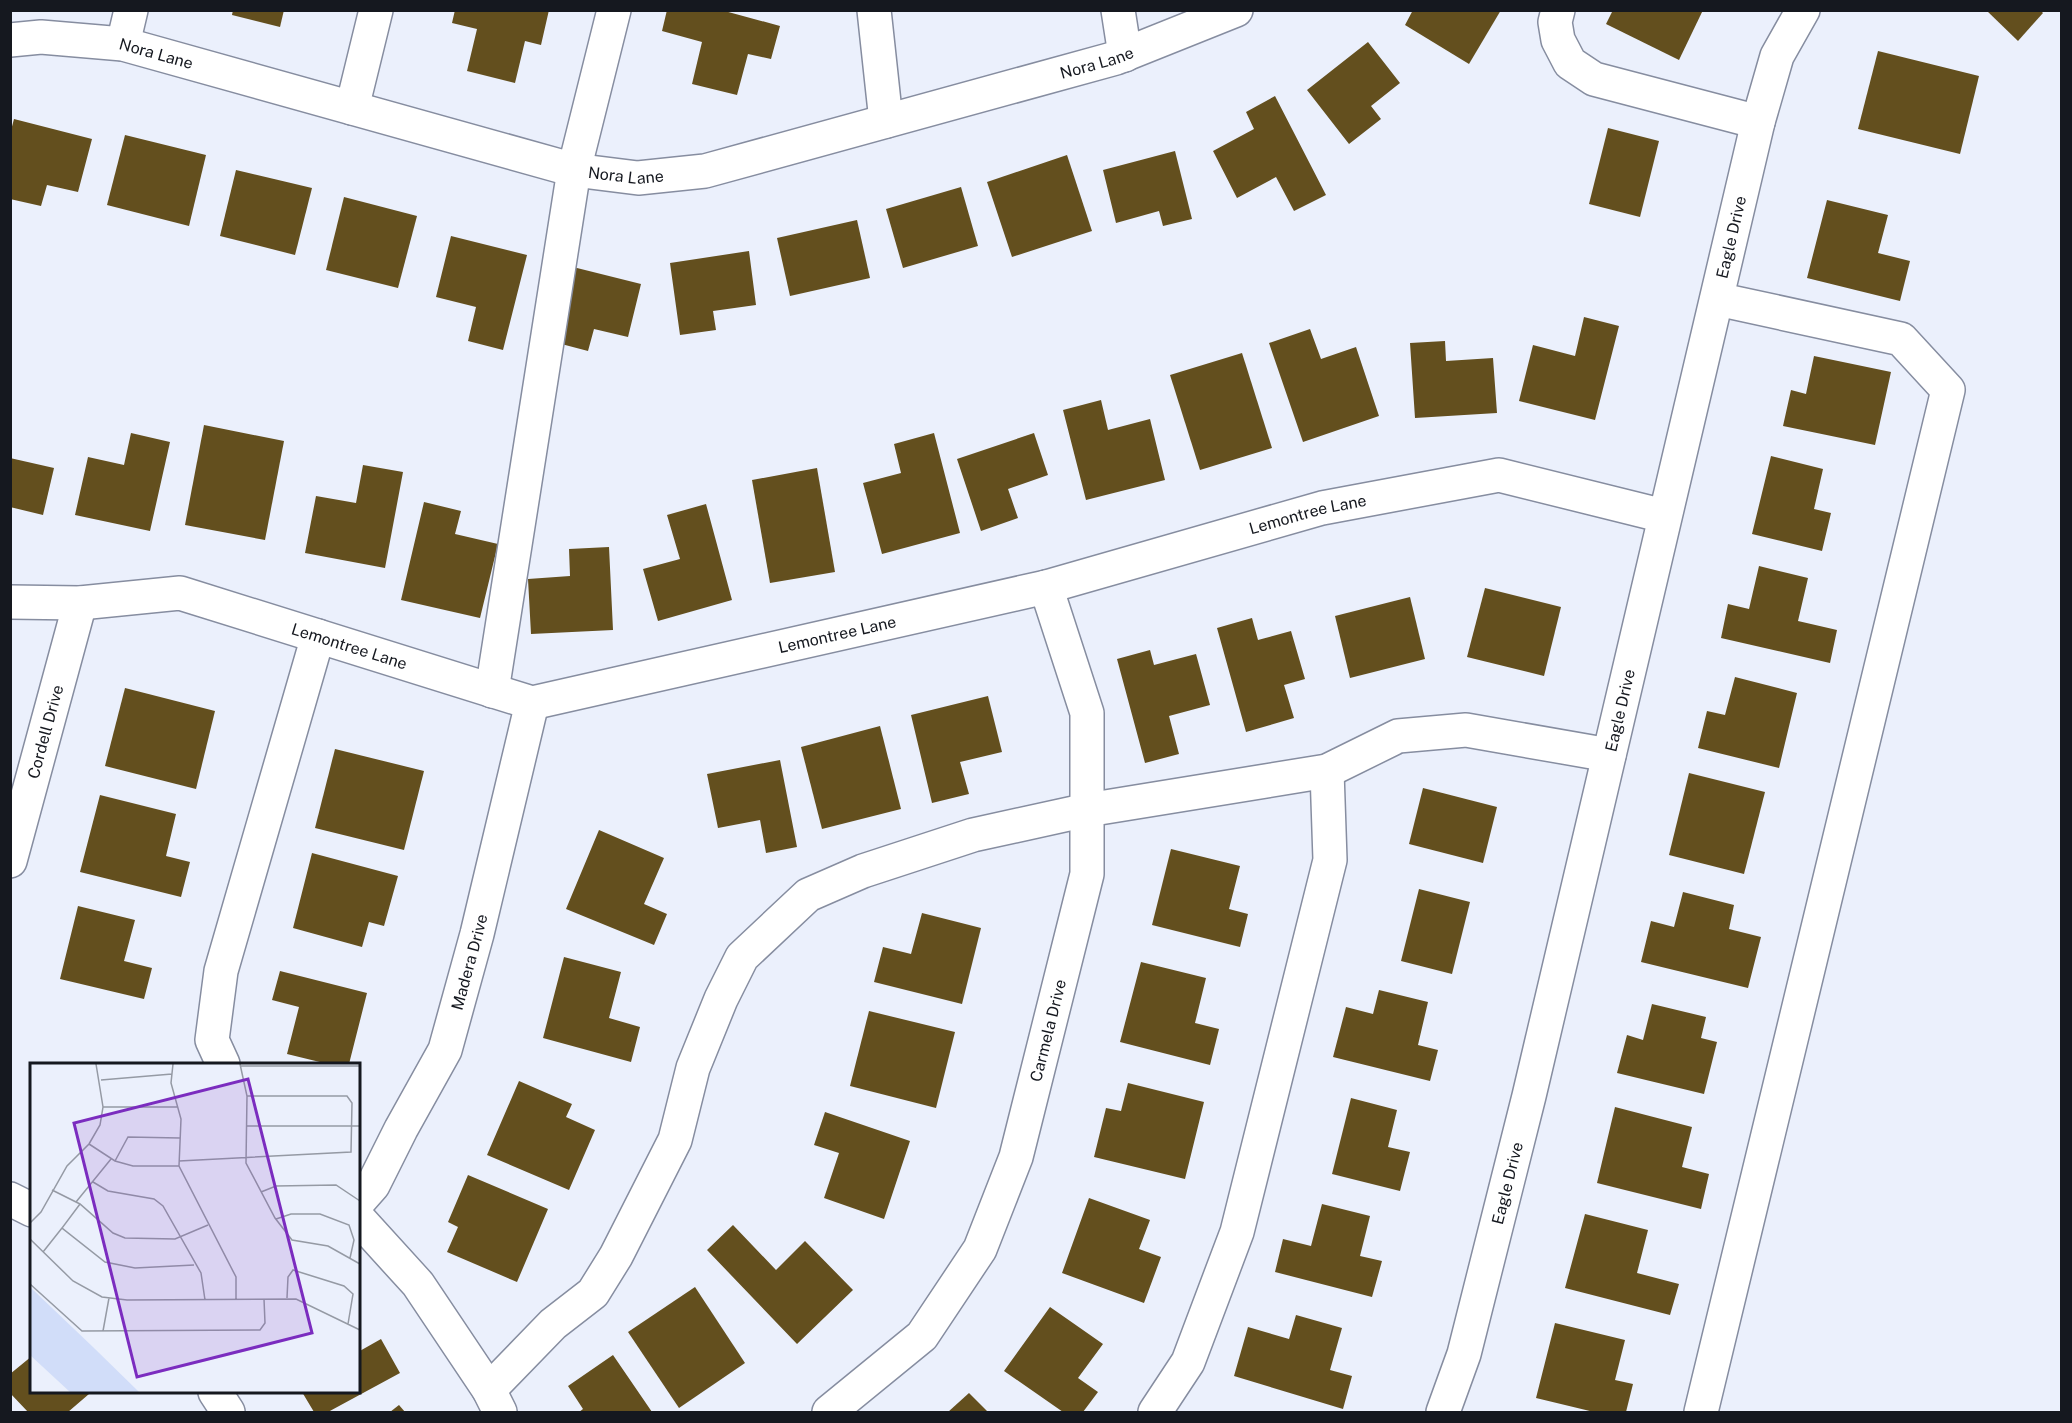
<svg xmlns="http://www.w3.org/2000/svg" width="2072" height="1423" font-family="'Public Sans',sans-serif">
<style>
.building{fill:#634f1e}
.lines{fill:none;stroke-linecap:round;stroke-linejoin:round}
.minor-casing{stroke:#868da0;stroke-width:36}
.minor{stroke:#fff;stroke-width:33}
.labels{text-anchor:middle;dominant-baseline:central;stroke-width:6;stroke-linejoin:round;paint-order:stroke}
.street-label{font-size:16px;fill:#15181f;stroke:#ebf0fc}
.inset-road{fill:none;stroke:#959aa4;stroke-width:1.5}
.view{fill:#7b2cbf;fill-opacity:0.15;stroke:#7b2cbf;stroke-width:3}
.inset-edge{fill:none;stroke:#15181f;stroke-width:3}
</style>
<rect width="100%" height="100%" fill="#ebf0fc"/>
<g class="building">
<path d="M233 10H284L280 27 232 15Z"/>
<path d="M455 10H549L541 45 525 41 515 83 467 71 477 29 452 23Z"/>
<path d="M667 10H721L780 26 771 59 748 54 737 95 692 84 702 42 662 31Z"/>
<path d="M1413 10H1501L1469 64 1405 25Z"/>
<path d="M1613 10H1703L1679 60 1606 24Z"/>
<path d="M1986 10H2040L2043 13 2018 41Z"/>
<path d="M1368 42 1400 83 1371 106 1381 119 1349 144 1307 90Z"/>
<path d="M1878 51 1979 76 1960 154 1858 129Z"/>
<path d="M1275 96 1326 195 1294 211 1276 177 1237 198 1213 151 1254 129 1246 112Z"/>
<path d="M14 119 92 139 78 192 47 185 41 206 10 199V134Z"/>
<path d="M1608 128 1659 141 1640 217 1589 204Z"/>
<path d="M125 135 206 155 189 226 107 205Z"/>
<path d="M1175 151 1192 219 1163 226 1159 211 1116 223 1103 170Z"/>
<path d="M1067 155 1092 231 1012 257 987 182Z"/>
<path d="M236 170 312 188 295 255 220 236Z"/>
<path d="M961 187 978 246 903 268 886 209Z"/>
<path d="M344 197 417 216 398 288 326 270Z"/>
<path d="M1827 200 1888 215 1878 253 1910 261 1900 301 1807 278Z"/>
<path d="M857 220 870 278 790 296 777 238Z"/>
<path d="M451 236 527 255 503 350 468 341 476 307 436 297Z"/>
<path d="M749 251 756 305 713 311 716 330 680 335 670 263Z"/>
<path d="M569 266 641 284 628 337 594 329 588 351 550 341Z"/>
<path d="M1584 317 1619 326 1595 420 1519 401 1533 345 1575 356Z"/>
<path d="M1310 329 1321 359 1356 347 1379 416 1303 442 1269 343Z"/>
<path d="M1445 341 1446 361 1493 358 1497 413 1415 418 1410 343Z"/>
<path d="M1242 353 1272 448 1200 470 1170 375Z"/>
<path d="M1814 356 1891 372 1875 445 1783 426 1791 390 1806 394Z"/>
<path d="M1101 400 1108 430 1150 419 1165 480 1086 500 1063 410Z"/>
<path d="M204 425 284 441 265 540 185 525Z"/>
<path d="M131 433 170 442 150 531 75 515 88 457 124 465Z"/>
<path d="M934 433 960 533 882 554 863 483 901 473 894 444Z"/>
<path d="M1034 433 1048 475 1008 489 1018 518 981 531 957 459Z"/>
<path d="M1771 456 1823 469 1814 509 1831 513 1822 551 1752 534Z"/>
<path d="M10 458 54 468 43 515 10 507Z"/>
<path d="M363 465 403 472 385 568 305 553 316 496 356 503Z"/>
<path d="M817 468 835 572 770 583 752 480Z"/>
<path d="M424 502 461 511 455 534 498 544 480 618 401 600Z"/>
<path d="M706 504 732 600 658 621 643 569 680 559 667 515Z"/>
<path d="M609 547 613 630 531 634 528 579 570 576 569 549Z"/>
<path d="M1759 566 1808 578 1798 621 1837 630 1830 663 1721 638 1728 604 1749 609Z"/>
<path d="M1485 588 1561 607 1544 676 1467 657Z"/>
<path d="M1410 597 1425 659 1350 678 1335 616Z"/>
<path d="M1252 618 1258 640 1291 631 1305 679 1284 685 1294 718 1246 732 1217 628Z"/>
<path d="M1150 650 1154 665 1196 654 1210 705 1169 716 1179 754 1145 763 1117 659Z"/>
<path d="M1735 677 1797 693 1779 768 1698 748 1707 711 1725 715Z"/>
<path d="M125 688 215 711 196 789 105 766Z"/>
<path d="M988 696 1002 752 960 762 969 794 932 803 911 715Z"/>
<path d="M880 726 901 809 822 829 801 747Z"/>
<path d="M335 749 424 771 404 850 315 828Z"/>
<path d="M780 760 797 847 766 853 760 820 718 828 707 774Z"/>
<path d="M1689 773 1765 792 1744 874 1669 855Z"/>
<path d="M1423 788 1497 807 1483 863 1409 844Z"/>
<path d="M100 795 176 814 166 856 190 862 181 897 80 872Z"/>
<path d="M599 830 664 858 644 904 667 914 654 945 566 909Z"/>
<path d="M1171 849 1240 866 1229 909 1248 914 1240 947 1152 925Z"/>
<path d="M312 853 398 876 384 926 369 922 362 947 293 928Z"/>
<path d="M1419 889 1470 902 1452 974 1401 961Z"/>
<path d="M1683 892 1734 905 1729 929 1761 937 1748 988 1641 962 1651 921 1674 927Z"/>
<path d="M78 906 135 920 124 961 152 968 144 999 60 979Z"/>
<path d="M922 913 981 928 962 1004 874 982 883 947 911 954Z"/>
<path d="M564 957 621 972 609 1018 640 1027 631 1062 543 1038Z"/>
<path d="M1141 962 1206 978 1195 1023 1219 1029 1210 1065 1120 1042Z"/>
<path d="M280 971 367 993 349 1064H328L287 1054 299 1007 272 1000Z"/>
<path d="M1379 990 1428 1002 1418 1045 1438 1050 1430 1081 1333 1057 1346 1007 1373 1014Z"/>
<path d="M1652 1004 1706 1017 1701 1038 1717 1042 1704 1094 1617 1073 1627 1035 1643 1040Z"/>
<path d="M869 1011 955 1032 936 1108 850 1086Z"/>
<path d="M519 1081 572 1104 566 1117 595 1130 569 1190 487 1155Z"/>
<path d="M1128 1083 1204 1102 1185 1179 1094 1157 1106 1108 1121 1111Z"/>
<path d="M1351 1098 1397 1110 1388 1147 1410 1152 1400 1191 1332 1174Z"/>
<path d="M1615 1107 1692 1127 1682 1167 1709 1174 1701 1209 1597 1183Z"/>
<path d="M825 1112 910 1141 884 1219 824 1198 839 1153 814 1145Z"/>
<path d="M468 1175 548 1209 517 1282 447 1252 458 1227 448 1222Z"/>
<path d="M1089 1198 1150 1220 1139 1249 1161 1257 1144 1303 1062 1273Z"/>
<path d="M1322 1204 1370 1216 1360 1256 1382 1261 1372 1297 1275 1272 1283 1239 1311 1246Z"/>
<path d="M1585 1214 1648 1230 1637 1273 1679 1284 1670 1315 1565 1288Z"/>
<path d="M733 1225 776 1270 805 1241 853 1290 797 1344 707 1250Z"/>
<path d="M695 1287 745 1363 679 1408 628 1332Z"/>
<path d="M1050 1307 1103 1344 1078 1378 1098 1392 1083 1412H1063L1004 1371Z"/>
<path d="M1296 1315 1342 1328 1330 1370 1352 1376 1343 1409 1234 1376 1248 1327 1289 1339Z"/>
<path d="M1555 1323 1625 1340 1615 1380 1633 1384 1626 1412H1594L1536 1398Z"/>
<path d="M381 1339 400 1373 328 1412H314L302 1392H358V1352Z"/>
<path d="M613 1355 652 1412H579L583 1409 568 1386Z"/>
<path d="M32 1356V1392H87L89 1394 68 1412H28L10 1393V1374Z"/>
<path d="M969 1393 988 1412H948Z"/>
<path d="M399 1405 405 1412H390Z"/>
</g>
<g class="lines">
<defs>
<g id="minor">
<path d="M874 10 886 121"/>
<path d="M1118 10 1125 55"/>
<path d="M1558 10 1555 22 1558 40 1570 63 1594 79 1758 122"/>
<path id="s1" d="M10 40 41 37 123 44 574 170 638 178 705 171 1116 58 1236 10"/>
<path d="M123 44 131 10"/>
<path d="M352 108 376 10"/>
<path id="s2" d="M10 602 80 603 180 593 532 703 1046 587 1322 508 1499 475 1664 516"/>
<path d="M492 691 574 170 614 10"/>
<path id="s3" d="M10 861 80 603"/>
<path d="M223 1064 212 1040 221 971 318 636"/>
<path d="M10 1199 32 1210"/>
<path id="s4" d="M358 1202 373 1185 401 1129 445 1050 477 934 532 703"/>
<path d="M358 1218 418 1284 489 1390 500 1412"/>
<path d="M489 1390 553 1324 593 1293 616 1256 675 1140 693 1068 721 999 742 957 808 895 863 871 973 835 1087 810 1327 771 1398 736 1466 730 1609 755"/>
<path d="M215 1392 228 1412"/>
<path id="s5" d="M829 1412 922 1336 980 1249 1016 1157 1087 874V713L1046 587"/>
<path d="M1155 1412 1188 1362 1237 1232 1330 860 1327 771"/>
<path id="s6" d="M1443 1412 1464 1354 1529 1096 1758 122 1777 56 1803 10"/>
<path d="M1701 1412 1948 390 1901 339 1717 299"/>
</g>
</defs>
<use href="#minor" class="minor-casing"/>
<use href="#minor" class="minor"/>
</g>
<g class="labels">
<g class="street-label">
<text stroke="none"><textPath href="#s1" startOffset="148">Nora Lane</textPath></text>
<text stroke="none"><textPath href="#s1" startOffset="1120">Nora Lane</textPath></text>
<text stroke="none"><textPath href="#s1" startOffset="634">Nora Lane</textPath></text>
<text stroke="none"><textPath href="#s6" startOffset="1210">Eagle Drive</textPath></text>
<text stroke="none"><textPath href="#s2" startOffset="1338">Lemontree Lane</textPath></text>
<text stroke="none"><textPath href="#s2" startOffset="852">Lemontree Lane</textPath></text>
<text stroke="none"><textPath href="#s2" startOffset="348">Lemontree Lane</textPath></text>
<text stroke="none"><textPath href="#s6" startOffset="724">Eagle Drive</textPath></text>
<text stroke="none"><textPath href="#s3" startOffset="134">Cordell Drive</textPath></text>
<text stroke="none"><textPath href="#s4" startOffset="267">Madera Drive</textPath></text>
<text stroke="none"><textPath href="#s5" startOffset="454">Carmela Drive</textPath></text>
<text stroke="none"><textPath href="#s6" startOffset="238">Eagle Drive</textPath></text>
</g>
</g>
<g transform="translate(30 1063)">
<rect width="330" height="330" fill="#ebf0fc"/>
<path d="M0 224 64 285 109 329H40L0 292Z" fill="#d1ddf9"/>
<path class="inset-road" d="M143 1 141 20 151 56 149 103 206 214V236M210 1 217 33 216 100 245 155 262 177 298 183 330 201M210 3H330M71 17 142 11M73 44H147M216 63H330M59 81 85 98 103 103H149M85 98 98 74 150 75M149 98 321 89 322 40 317 33H217M63 119 78 128 124 136 133 143 171 210 175 237M22 127 50 141 83 170 95 175 145 176 178 162M231 129 246 123 306 122 330 138M46 139 81 96M50 141 32 165 75 199 105 205 164 202M246 156 261 151H290L319 162 324 177 320 195M0 160 11 149 37 103 59 81 70 62 73 44 66 1M0 176 43 218 72 234 97 237 266 236 330 267M13 189 32 165M0 221 52 268 230 267 235 260 234 236M257 235 258 214 263 207 314 223 323 231 318 261M73 268 79 235"/>
<path class="view" d="M218 16 282 270 107 314 44 60Z"/>
<rect width="330" height="330" class="inset-edge"/>
</g>
<rect width="2072" height="1423" fill="none" stroke="#15181f" stroke-width="24"/>
</svg>
